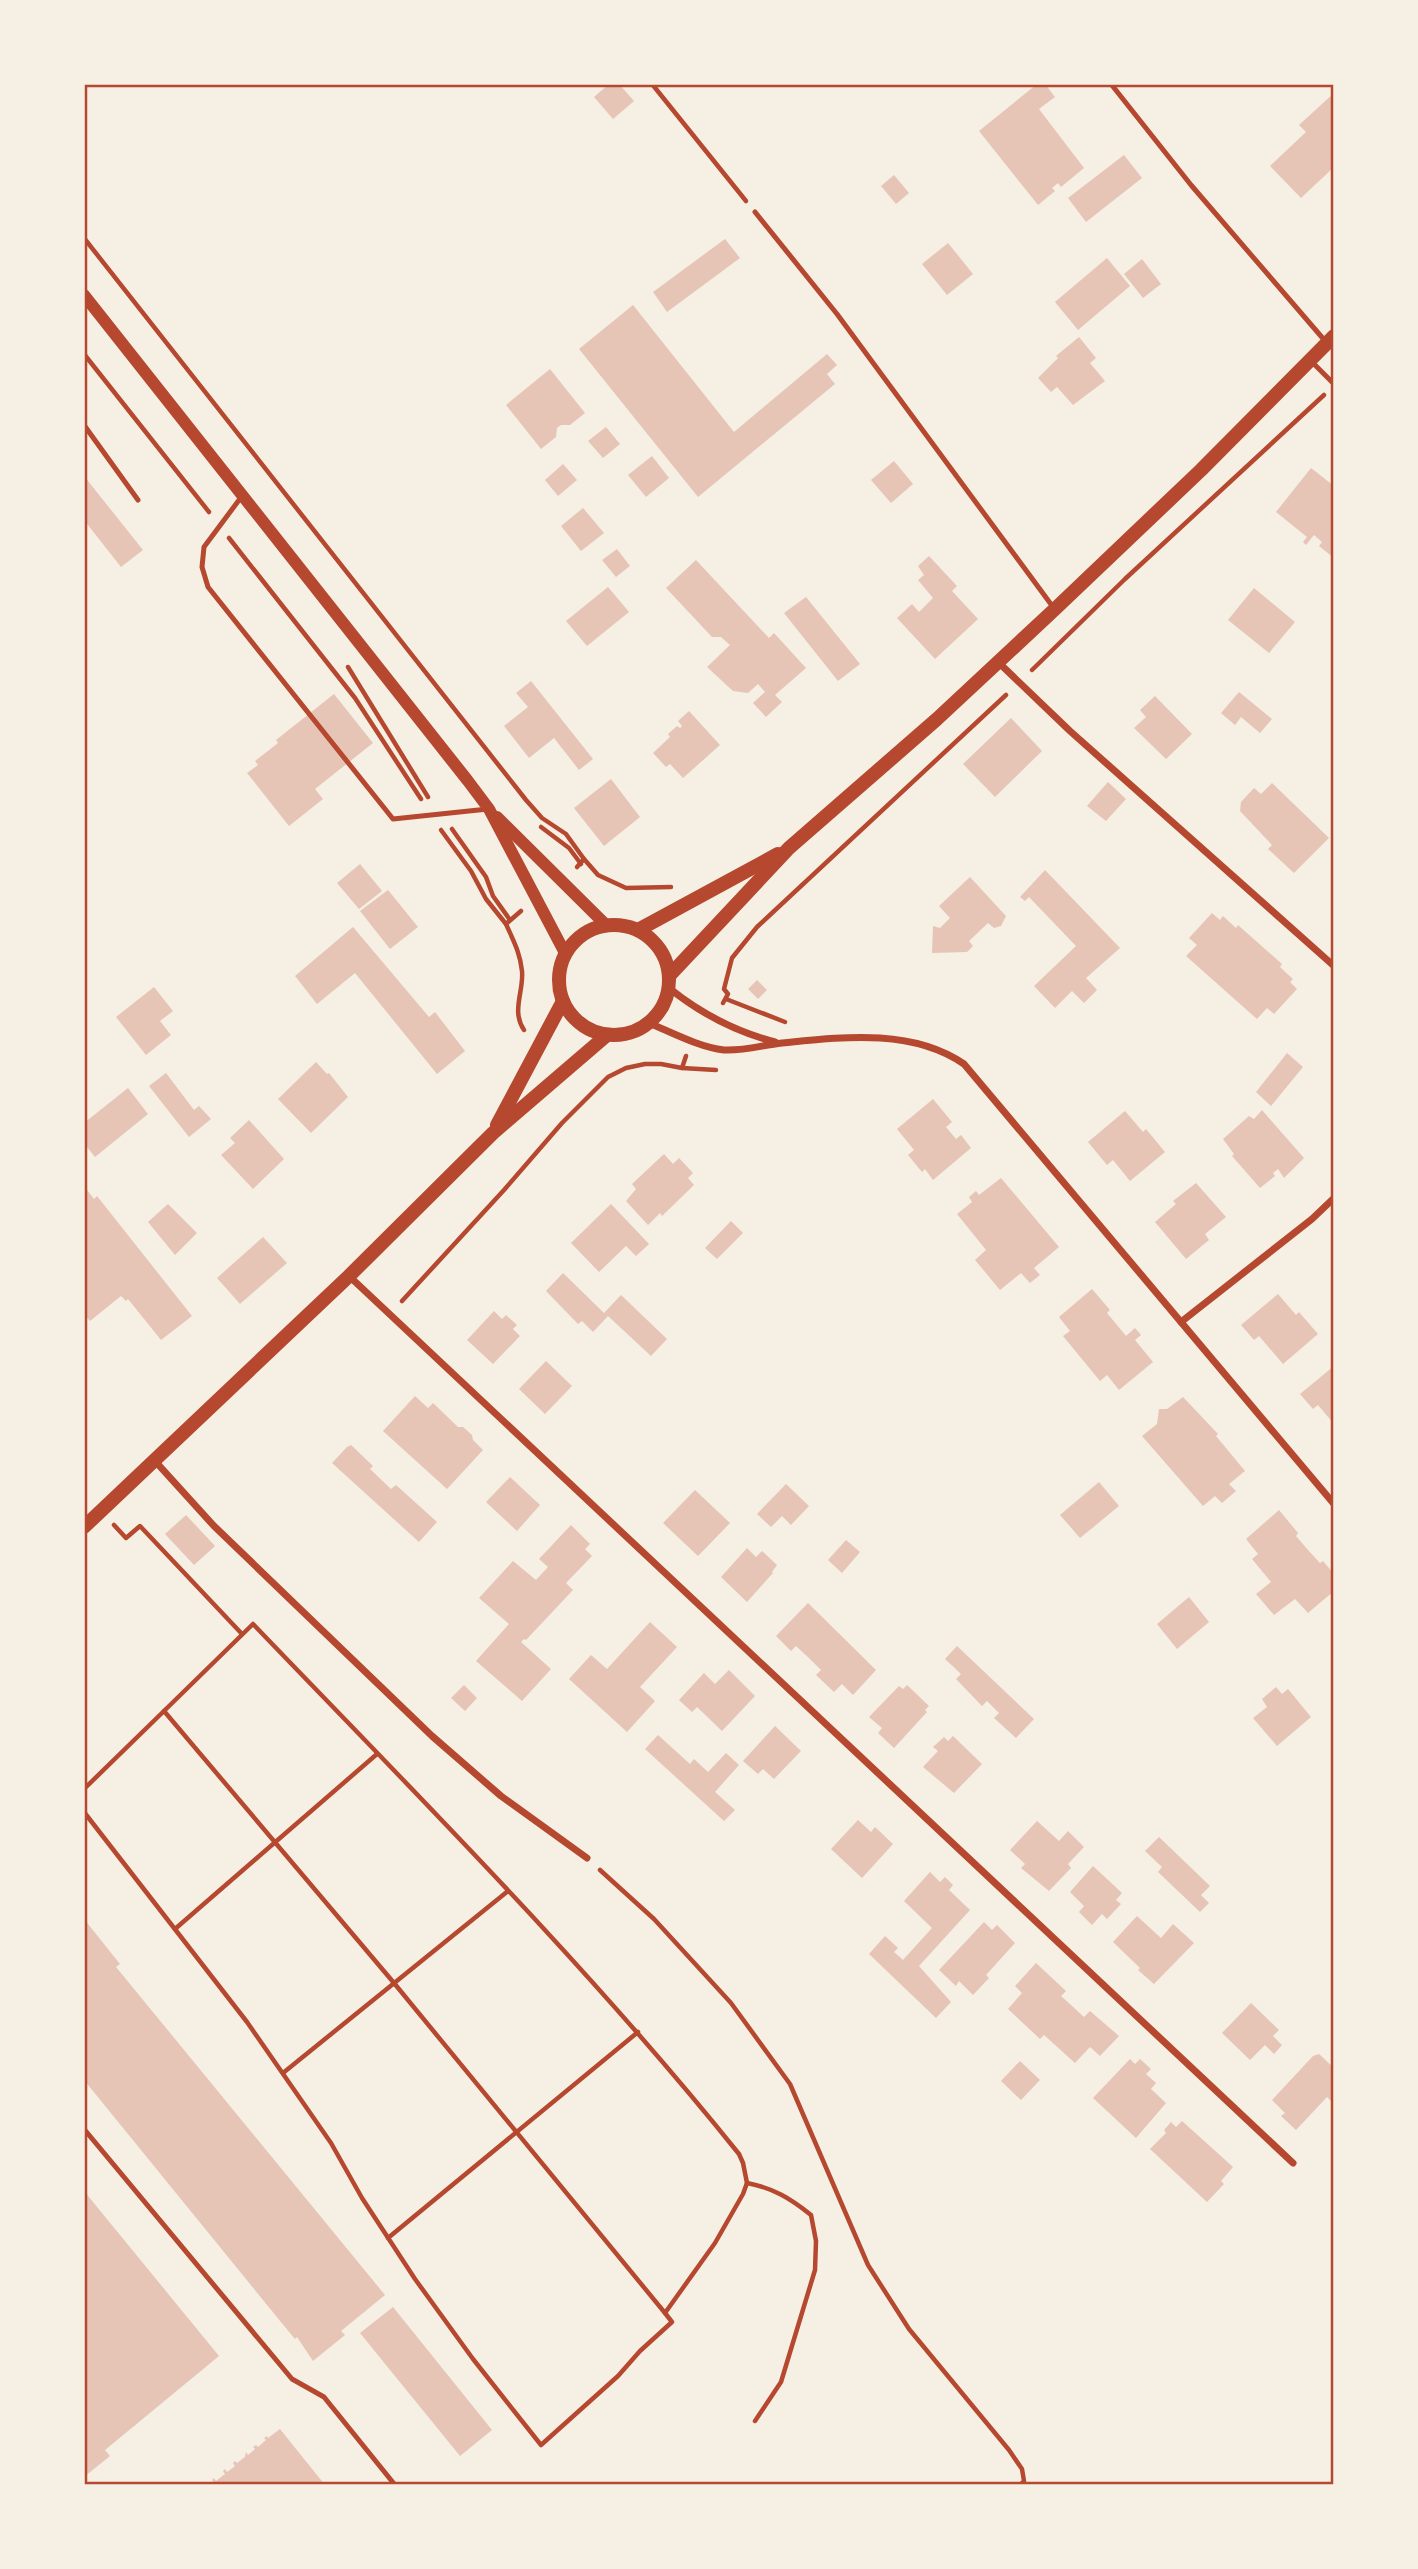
<svg xmlns="http://www.w3.org/2000/svg" width="1418" height="2569" font-family="Montserrat,sans-serif">
<style>
.building{fill:#e6c5b7}
.lines{fill:none;stroke-linecap:round;stroke-linejoin:round}
.path{stroke:#b5482f;stroke-width:4.5}
.service{stroke:#b5482f;stroke-width:5}
.minor{stroke:#b5482f;stroke-width:7}
.tertiary{stroke:#b5482f;stroke-width:12}
.secondary{stroke:#b5482f;stroke-width:14}
.neatline{fill:none;stroke:#b5482f;stroke-width:2.5}
</style>
<rect width="100%" height="100%" fill="#f6efe4"/>
<g class="building">
<path d="M609 84H619L634 101 613 119 594 97Z"/>
<path d="M1037 84H1045L1055 97 1039 109 1084 168 1061 187 1058 183 1052 188 1055 191 1038 205 979 131Z"/>
<path d="M1334 93V167L1301 198 1270 166 1306 132 1299 125Z"/>
<path d="M1124 155 1142 178 1086 222 1068 198Z"/>
<path d="M894 175 909 193 896 204 881 186Z"/>
<path d="M725 239 740 258 667 312 653 292Z"/>
<path d="M948 243 973 274 947 295 922 264Z"/>
<path d="M1107 258 1130 286 1078 330 1055 302Z"/>
<path d="M1142 259 1161 284 1143 298 1124 274Z"/>
<path d="M633 305 734 432 827 354 837 365 827 374 835 384 698 497 579 349Z"/>
<path d="M1079 337 1096 358 1090 363 1105 381 1073 405 1057 387 1051 392 1038 378 1058 358 1056 356Z"/>
<path d="M550 369 585 413 570 425H561L557 428 556 437 541 449 506 405Z"/>
<path d="M606 427 620 444 603 458 588 441Z"/>
<path d="M652 456 669 478 646 497 628 475Z"/>
<path d="M894 461 913 484 891 503 871 480Z"/>
<path d="M563 464 577 480 558 496 545 480Z"/>
<path d="M1311 468 1334 486V558L1319 546 1322 542 1314 535 1306 545 1303 542 1307 537 1276 512Z"/>
<path d="M84 476 143 550 121 567 84 520Z"/>
<path d="M583 508 604 533 581 551 561 526Z"/>
<path d="M617 549 630 566 616 577 602 560Z"/>
<path d="M929 556 957 586 952 591 978 619 935 659 897 618 912 604 919 612 933 598 918 580 924 575 918 566Z"/>
<path d="M696 560 769 638 774 633 806 668 775 695 782 702 766 717 753 703 765 692 758 684 748 693 733 691 707 667 730 645 721 637H712L666 588Z"/>
<path d="M608 587 629 612 587 646 566 621Z"/>
<path d="M1254 588 1295 622 1269 653 1228 620Z"/>
<path d="M806 597 860 664 838 681 784 613Z"/>
<path d="M531 681 593 759 579 770 554 738 529 758 504 726 528 707 516 693Z"/>
<path d="M1239 692 1272 719 1260 733 1241 717 1235 725 1221 713Z"/>
<path d="M334 694 373 743 315 789 323 799 289 826 247 773 258 765 255 761 278 743 276 740Z"/>
<path d="M1155 696 1192 734 1166 759 1134 728 1146 717 1140 710Z"/>
<path d="M689 711 720 745 683 778 670 764 666 767 653 753 670 737 668 734 677 726 680 728 682 726 678 721Z"/>
<path d="M1011 718 1042 751 995 797 963 764Z"/>
<path d="M611 779 640 817 604 846 574 808Z"/>
<path d="M1108 782 1126 799 1106 821 1087 806Z"/>
<path d="M1272 783 1329 838 1294 873 1268 849 1272 845 1240 811 1241 802 1254 788 1261 794Z"/>
<path d="M360 864 382 891 359 909 337 883Z"/>
<path d="M1045 870 1120 948 1086 978 1097 990 1084 1003 1072 991 1055 1008 1034 986 1076 946 1029 897 1025 901 1020 897Z"/>
<path d="M970 877 1006 916 1001 926 994 928 988 923 969 941 973 946 967 952 932 953 933 926 940 928 950 918 939 906Z"/>
<path d="M388 890 418 927 390 949 360 911Z"/>
<path d="M1212 913 1220 920 1223 916 1236 928 1238 925 1282 964 1280 967 1293 979 1290 982 1297 989 1274 1014 1267 1008 1257 1019 1186 956 1197 945 1189 938Z"/>
<path d="M353 927 429 1017 435 1012 465 1051 437 1074 355 973 317 1004 295 976Z"/>
<path d="M757 980 767 990 758 999 748 989Z"/>
<path d="M154 987 173 1011 160 1021 171 1035 146 1055 116 1017Z"/>
<path d="M1287 1053 1303 1067 1271 1106 1256 1092Z"/>
<path d="M316 1062 327 1074 329 1073 348 1097 311 1133 278 1099Z"/>
<path d="M166 1073 194 1110 199 1106 211 1119 189 1137 149 1086Z"/>
<path d="M128 1088 148 1114 95 1157 84 1143V1123Z"/>
<path d="M933 1099 952 1122 946 1127 956 1139 961 1135 971 1148 933 1180 925 1169 922 1172 908 1155 914 1150 897 1129Z"/>
<path d="M1262 1110 1304 1158 1284 1178 1278 1169 1273 1173 1275 1176 1260 1188 1232 1156 1234 1154 1223 1139 1249 1116 1254 1119Z"/>
<path d="M1125 1111 1143 1132 1146 1129 1165 1152 1130 1181 1113 1160 1107 1165 1088 1142Z"/>
<path d="M249 1120 284 1159 253 1189 221 1155 235 1143 230 1138Z"/>
<path d="M664 1154 673 1164 679 1158 693 1173 688 1178 694 1185 662 1216 660 1213 648 1225 626 1201 636 1189 632 1184Z"/>
<path d="M1001 1178 1059 1247 1034 1268 1040 1275 1030 1283 1021 1273 1000 1290 975 1260 986 1250 957 1214 972 1202 969 1197 976 1191 979 1195Z"/>
<path d="M1196 1183 1226 1217 1205 1234 1209 1240 1186 1259 1155 1222 1176 1204 1173 1201Z"/>
<path d="M84 1186 94 1199 97 1196 192 1316 161 1340 128 1299 126 1301 121 1296 90 1321 84 1314Z"/>
<path d="M168 1204 197 1233 175 1255 148 1222Z"/>
<path d="M611 1204 649 1244 636 1256 626 1246 599 1272 571 1243Z"/>
<path d="M731 1221 743 1233 717 1259 705 1248Z"/>
<path d="M263 1237 287 1263 240 1304 217 1278Z"/>
<path d="M563 1273 604 1313 621 1295 667 1339 651 1356 608 1316 593 1332 582 1321 578 1324 546 1291Z"/>
<path d="M1092 1289 1110 1310 1107 1313 1126 1336 1135 1328 1141 1335 1135 1340 1153 1362 1119 1390 1107 1375 1100 1381 1063 1336 1070 1331 1059 1317Z"/>
<path d="M1278 1294 1296 1315 1299 1312 1318 1334 1283 1364 1259 1336 1254 1340 1241 1325Z"/>
<path d="M494 1311 502 1319 506 1315 517 1325 513 1329 520 1336 493 1364 467 1340Z"/>
<path d="M546 1361 572 1386 545 1414 519 1389Z"/>
<path d="M1334 1366V1424L1318 1405 1313 1409 1300 1394Z"/>
<path d="M415 1396 428 1408 433 1403 458 1427H463L472 1435 473 1440 483 1450 447 1489 383 1431Z"/>
<path d="M1183 1397 1218 1434 1216 1436 1245 1471 1229 1484 1236 1491 1222 1503 1215 1496 1203 1506 1142 1436 1157 1424 1159 1409H1167Z"/>
<path d="M351 1445 373 1466 370 1469 391 1489 396 1485 437 1522 419 1542 332 1463 347 1447Z"/>
<path d="M510 1477 540 1505 517 1531 486 1502Z"/>
<path d="M1099 1482 1119 1506 1080 1538 1060 1515Z"/>
<path d="M786 1484 809 1506 791 1525 782 1516 771 1527 757 1514Z"/>
<path d="M695 1490 730 1523 698 1556 663 1523Z"/>
<path d="M1279 1510 1298 1533 1296 1536 1308 1550 1320 1563 1323 1561 1334 1574V1591L1308 1613 1295 1599 1274 1615 1256 1594 1271 1582 1252 1559 1258 1554 1246 1539Z"/>
<path d="M186 1515 215 1546 194 1565 165 1534Z"/>
<path d="M571 1525 590 1544 585 1549 592 1556 566 1583 573 1590 526 1640 524 1639 521 1642 551 1669 522 1701 476 1661 509 1624 479 1598 513 1561 536 1580 548 1567 539 1559Z"/>
<path d="M846 1540 860 1552 842 1573 828 1560Z"/>
<path d="M747 1548 756 1557 762 1551 777 1565 772 1572 773 1573 747 1602 721 1577Z"/>
<path d="M1189 1597 1209 1622 1177 1649 1157 1624Z"/>
<path d="M808 1603 876 1670 853 1695 842 1684 834 1692 816 1675 821 1670 810 1659 796 1646 791 1651 776 1636Z"/>
<path d="M650 1622 677 1647 640 1687 655 1701 627 1732 569 1679 591 1655 607 1669Z"/>
<path d="M957 1646 1034 1719 1016 1738 994 1718 999 1713 987 1701 982 1706 956 1679 961 1674 945 1659Z"/>
<path d="M729 1670 755 1696 722 1731 697 1707 692 1712 679 1700 704 1673 715 1684Z"/>
<path d="M464 1685 477 1698 465 1711 451 1698Z"/>
<path d="M907 1685 929 1706 925 1710 927 1712 894 1748 878 1733 882 1728 869 1717 899 1686 903 1689Z"/>
<path d="M1276 1687 1282 1694 1288 1689 1311 1717 1277 1746 1253 1718 1267 1707 1262 1699Z"/>
<path d="M775 1726 801 1751 774 1779 763 1769 758 1774 743 1761Z"/>
<path d="M658 1735 690 1764 694 1759 708 1772 726 1753 739 1765 715 1792 735 1810 724 1821 645 1749Z"/>
<path d="M953 1736 982 1764 954 1793 923 1767 938 1751 933 1747 944 1737 948 1741Z"/>
<path d="M858 1820 871 1832 875 1827 893 1844 862 1878 831 1849Z"/>
<path d="M1037 1821 1059 1841 1068 1831 1084 1847 1068 1864 1071 1868 1049 1891 1021 1868 1025 1864 1010 1850Z"/>
<path d="M1159 1837 1210 1886 1201 1895 1209 1903 1200 1912 1158 1872 1162 1867 1145 1851Z"/>
<path d="M1093 1866 1122 1893 1116 1900 1121 1904 1107 1919 1102 1914 1092 1925 1079 1912 1084 1906 1070 1892Z"/>
<path d="M930 1872 940 1882 945 1877 953 1885 949 1890 970 1910 919 1966 951 2002 936 2018 869 1954 885 1936 898 1948 894 1952 903 1960 932 1928 904 1901Z"/>
<path d="M1137 1916 1161 1938 1173 1924 1194 1943 1154 1984 1138 1970 1140 1968 1113 1942Z"/>
<path d="M84 1919 120 1964 116 1967 385 2295 341 2331 345 2335 313 2361 297 2337 295 2339 285 2327 84 2080Z"/>
<path d="M984 1922 992 1930 997 1925 1015 1943 986 1975 989 1978 973 1995 959 1981 956 1986 939 1970Z"/>
<path d="M1036 1963 1066 1991 1061 1996 1071 2005 1084 2017 1090 2011 1119 2036 1100 2056 1090 2047 1075 2063 1044 2035 1040 2039 1008 2009 1022 1993 1015 1986Z"/>
<path d="M1251 2003 1279 2030 1273 2036 1282 2045 1274 2054 1265 2045 1250 2060 1222 2033Z"/>
<path d="M1319 2054 1334 2068V2104L1327 2097 1296 2130 1281 2116 1285 2113 1272 2100 1313 2056Z"/>
<path d="M1130 2059 1135 2064 1140 2059 1151 2069 1146 2074 1156 2083 1151 2089 1166 2103 1136 2138 1093 2098Z"/>
<path d="M1020 2061 1040 2080 1021 2100 1001 2081Z"/>
<path d="M1182 2121 1233 2167 1221 2181 1224 2184 1207 2202 1150 2149 1166 2133 1164 2130 1171 2122 1176 2127Z"/>
<path d="M84 2191 219 2356 105 2450 110 2456 84 2477Z"/>
<path d="M393 2307 492 2430 460 2456 360 2333Z"/>
<path d="M280 2429 325 2485H211L214 2483 212 2480 214 2478 216 2481 225 2474 223 2471 225 2469 227 2472 235 2466 233 2463 235 2461 237 2463 245 2457 246 2452 248 2455 255 2449 253 2447 256 2445 258 2447 266 2440 264 2438 267 2436 268 2438Z"/>
</g>
<g class="lines">
<g class="path">
<path d="M652 84 746 201"/>
<path d="M84 238 526 800 542 818 566 834 584 859"/>
<path d="M84 354 209 512"/>
<path d="M229 538 355 698 421 799"/>
<path d="M348 667 428 797"/>
<path d="M1032 670 1125 579 1324 395"/>
<path d="M541 827 569 848 581 864"/>
<path d="M452 829 486 877 493 896 510 920"/>
<path d="M441 830 471 871 486 899 506 924"/>
<path d="M577 867 584 859 598 875 626 888 671 887"/>
<path d="M521 911 506 924C513 940 520 952 522 971 524 991 511 1011 524 1030"/>
<path d="M726 999 785 1022"/>
<path d="M723 1003 728 994 724 989 732 958 757 927 1006 695"/>
<path d="M682 1068 716 1070"/>
<path d="M402 1301 504 1190 562 1123 608 1077 626 1068 645 1064H661L682 1068 686 1056"/>
<path d="M114 1525 126 1538 140 1526 242 1634"/>
<path d="M253 1624C419 1797 589 1967 739 2154L743 2163 747 2183 743 2194 715 2243 665 2313 394 1983 164 1711Z"/>
<path d="M84 1789 164 1711"/>
<path d="M84 1812 247 2022 331 2143 362 2198 415 2279 473 2359 541 2445 618 2376 640 2351 672 2322 665 2313"/>
<path d="M600 1870 654 1919 731 2003 790 2084 868 2265 909 2329 1009 2450 1022 2469 1024 2481 1020 2485"/>
<path d="M175 1929 377 1754"/>
<path d="M283 2073 508 1891"/>
<path d="M747 2183C773 2188 790 2198 811 2215L816 2241 815 2270 781 2382 755 2421"/>
<path d="M388 2238 638 2032"/>
</g>
<g class="service">
<path d="M1111 84 1191 185 1326 342"/>
<path d="M755 212 837 314 1053 607"/>
<path d="M1312 362 1334 384"/>
<path d="M84 425 138 500"/>
<path d="M242 496 204 547 202 567 208 587 393 819 488 809"/>
<path d="M84 2129 292 2379 324 2397 395 2485"/>
</g>
<g class="minor">
<path d="M998 662 1070 731 1334 966"/>
<path d="M669 988C700 1013 737 1032 775 1042"/>
<path d="M649 1023C673 1033 699 1047 724 1050 745 1051 763 1045 782 1043 842 1037 912 1028 964 1064L1334 1504"/>
<path d="M349 1276 1293 2163"/>
<path d="M1181 1322 1312 1219 1334 1198"/>
<path d="M155 1461 214 1526 432 1736 501 1796 587 1858"/>
</g>
<g class="tertiary">
<path d="M84 295 468 781 489 809 565 953"/>
<path d="M497 817 606 925"/>
</g>
<g class="secondary">
<circle cx="614" cy="980" r="55"/>
<path d="M638 930 778 854"/>
<path d="M669 976 789 848 937 719 1055 609 1201 470 1334 336"/>
<path d="M497 1125 563 1001"/>
<path d="M84 1527 349 1276 493 1133 607 1035"/>
</g>
</g>
<rect width="1418" height="2569" fill="none" stroke="#f6efe4" stroke-width="172"/>
<rect x="86" y="86" width="1246" height="2397" class="neatline"/>
</svg>
